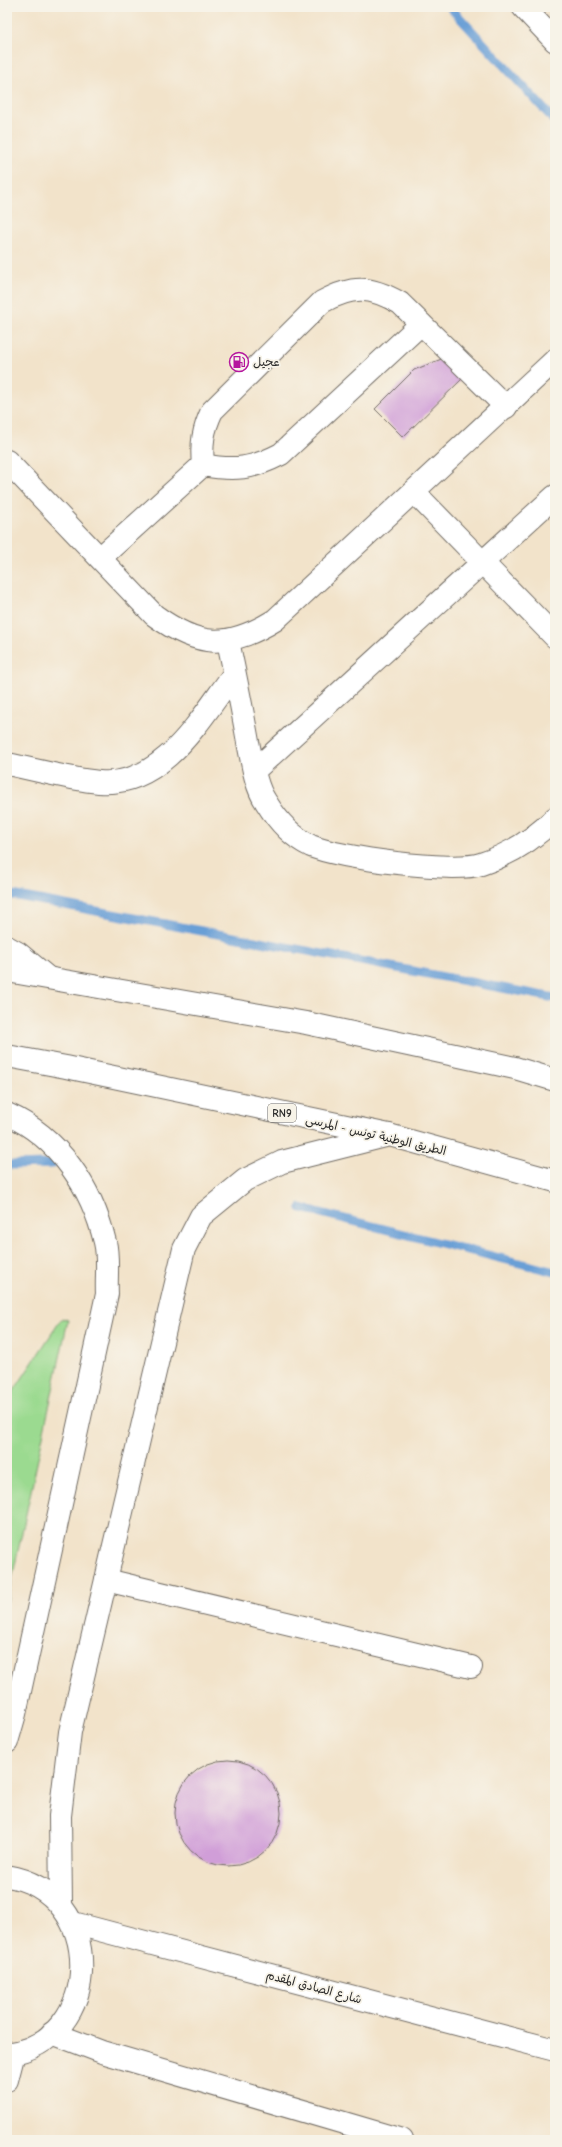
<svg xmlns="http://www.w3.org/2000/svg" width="562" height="2147" font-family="'Comic Neue','Playpen Sans Arabic',sans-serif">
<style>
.green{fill:#9bda90;stroke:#63825e}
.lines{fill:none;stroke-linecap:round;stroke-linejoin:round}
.stream{stroke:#699fd6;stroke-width:9}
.building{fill:#d09ed8}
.minor-casing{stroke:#716b63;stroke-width:24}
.major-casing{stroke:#716b63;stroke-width:24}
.highway-casing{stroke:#716b63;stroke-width:24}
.minor{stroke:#fff;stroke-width:22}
.major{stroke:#fff;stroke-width:22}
.highway{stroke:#fff;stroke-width:22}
.labels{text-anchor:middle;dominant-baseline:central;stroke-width:3.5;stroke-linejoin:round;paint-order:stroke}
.shield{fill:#f7f3e8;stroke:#686764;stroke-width:1}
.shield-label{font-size:11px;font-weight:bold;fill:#2b2b2b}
.poi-label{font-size:12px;fill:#2b2b2b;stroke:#f7f3e8;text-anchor:start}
.street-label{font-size:12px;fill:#2b2b2b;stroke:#f7f3e8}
</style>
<rect width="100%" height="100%" fill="#f7f3e8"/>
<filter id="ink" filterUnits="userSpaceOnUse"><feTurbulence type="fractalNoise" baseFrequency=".025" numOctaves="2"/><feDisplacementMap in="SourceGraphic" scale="8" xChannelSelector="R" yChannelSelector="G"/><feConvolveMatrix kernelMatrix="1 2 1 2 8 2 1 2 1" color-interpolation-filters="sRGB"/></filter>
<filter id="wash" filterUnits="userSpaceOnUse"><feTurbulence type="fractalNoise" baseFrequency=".012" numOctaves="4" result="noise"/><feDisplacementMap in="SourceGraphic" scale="16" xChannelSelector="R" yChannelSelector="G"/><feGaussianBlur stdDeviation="0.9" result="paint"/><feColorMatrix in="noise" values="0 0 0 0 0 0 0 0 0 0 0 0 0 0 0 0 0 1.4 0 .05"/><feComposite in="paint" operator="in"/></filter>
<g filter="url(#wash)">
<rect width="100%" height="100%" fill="#f2e3ca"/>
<path class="green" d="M62 1318 68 1320 7 1602V1401Z"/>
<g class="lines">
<g class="stream">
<path d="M450 7 555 121"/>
<path d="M7 894 555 998"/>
<path d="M7 1165 52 1164"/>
<path d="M301 1208 555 1272"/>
</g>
</g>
<g id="blocks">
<g class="building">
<path d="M449 356 467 374 403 437 375 409 414 370Z"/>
<circle cx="228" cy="1813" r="53"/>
</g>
</g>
</g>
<g filter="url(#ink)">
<use href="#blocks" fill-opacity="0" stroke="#716b63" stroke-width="1"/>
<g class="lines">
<defs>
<g id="minor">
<path d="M523 7 555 41"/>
<path d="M7 461 154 615C199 648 228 649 275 620L555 360"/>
<path d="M203 465C201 444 203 430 212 411L322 302C353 285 370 286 400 303L506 407"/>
<path d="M203 465C234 471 252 469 281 454L421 324"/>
<path d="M414 492 555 637"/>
<path d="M100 558 203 465"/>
<path d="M228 641C235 674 242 708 248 742 252 761 255 786 266 802 277 820 292 837 311 846 338 858 454 873 481 864 509 855 534 839 555 818"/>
<path d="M7 764C37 770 68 779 99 782 163 788 201 717 234 674"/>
<path d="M254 771 555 496"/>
<path d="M106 1580 471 1667"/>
<path d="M7 2080 14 2053"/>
</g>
<g id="major">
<path d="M7 1876C107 1892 105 2041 7 2054"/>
<path d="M73 1923 555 2050"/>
<path d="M52 2033 102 2052 402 2140"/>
</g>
<g id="highway">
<path d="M7 947 18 953 47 977"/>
<path d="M7 971 306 1023 515 1068 555 1080"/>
<path d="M7 1056 66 1067 389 1135 555 1181"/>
<path d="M7 1114C59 1137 92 1188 105 1242 109 1258 106 1278 107 1294L15 1714 7 1742"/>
<path d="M61 1905 60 1816 70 1732 184 1249 201 1216 245 1180 282 1162 389 1135"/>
</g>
</defs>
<use href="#minor" class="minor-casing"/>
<use href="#major" class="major-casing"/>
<use href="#highway" class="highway-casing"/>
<use href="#minor" class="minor"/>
<use href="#major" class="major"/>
<use href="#highway" class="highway"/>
</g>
</g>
<defs>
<symbol id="fuel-ring" viewBox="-11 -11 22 22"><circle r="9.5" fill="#f7f3e8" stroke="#b5179e" stroke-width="1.5"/><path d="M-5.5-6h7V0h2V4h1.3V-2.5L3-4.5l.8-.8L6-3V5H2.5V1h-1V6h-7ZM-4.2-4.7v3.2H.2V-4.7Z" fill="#b5179e"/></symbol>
</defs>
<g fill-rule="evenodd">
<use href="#fuel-ring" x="228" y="351" width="22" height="22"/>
</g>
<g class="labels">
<rect class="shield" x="268" y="1104" width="28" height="18" rx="3"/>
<g class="shield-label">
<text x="282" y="1113">RN9</text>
</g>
<g class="poi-label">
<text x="253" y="362">عجيل</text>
</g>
<g class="street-label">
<text transform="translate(376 1135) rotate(13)">الطريق الوطنية تونس - المرسى</text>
<text transform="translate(314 1987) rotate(15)">شارع الصادق المقدم</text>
</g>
</g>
<rect width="562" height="2147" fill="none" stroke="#f7f3e8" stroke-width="24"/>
</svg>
